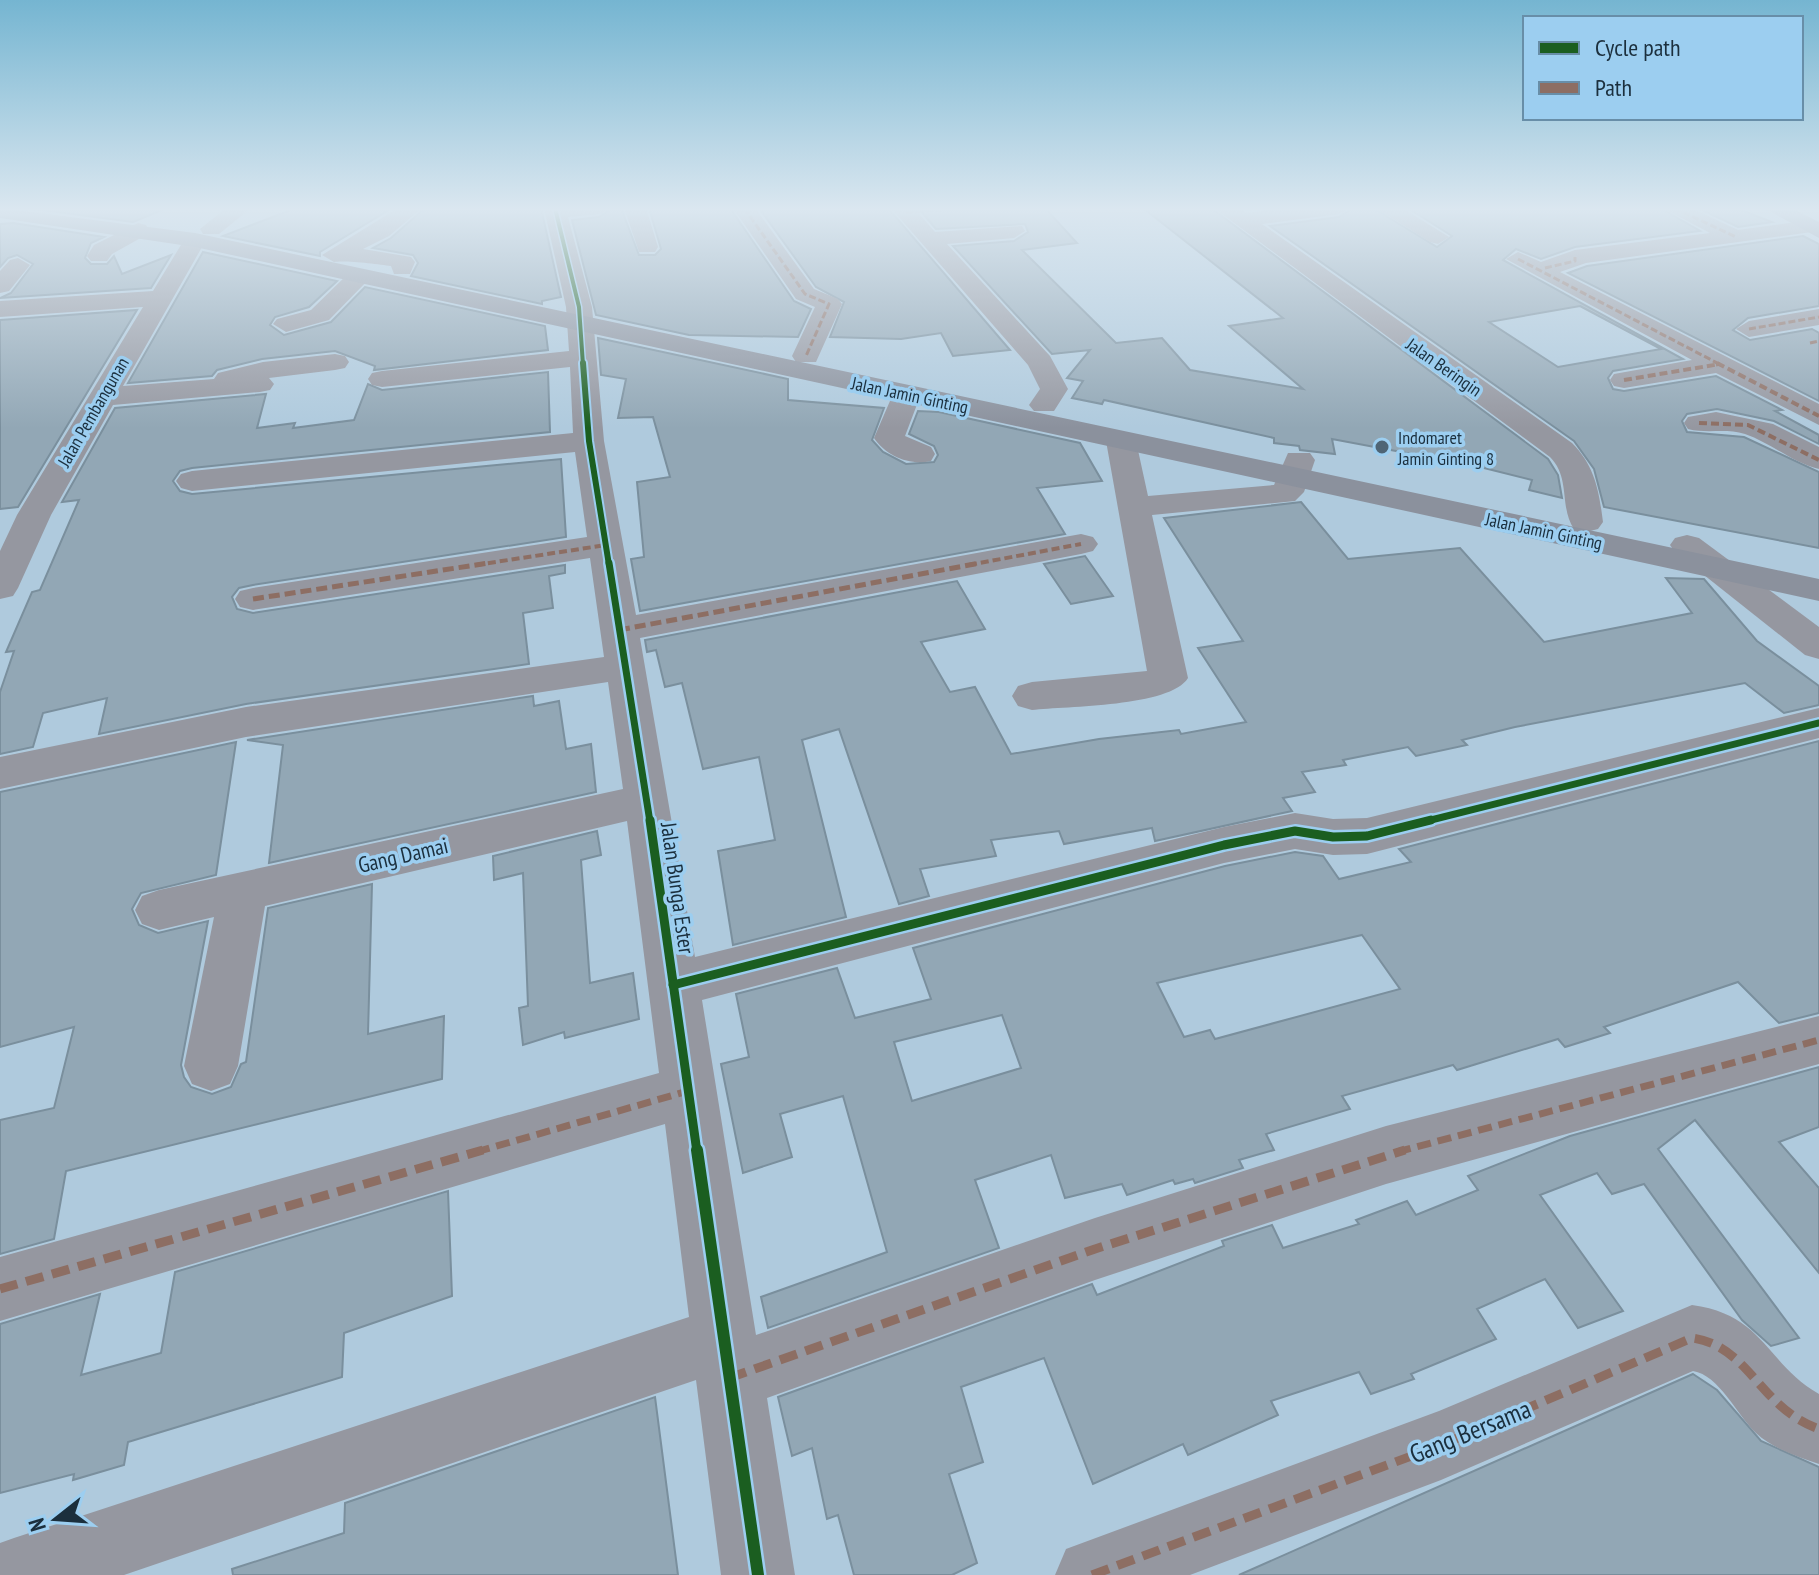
<svg xmlns="http://www.w3.org/2000/svg" width="1819" height="1575" font-family="'PT Sans Narrow',sans-serif">
<style>
.building{fill:#92a7b5;stroke:#7a8f9d;stroke-width:2;fill-rule:evenodd}
.lines{fill:none;stroke-linecap:round;stroke-linejoin:round}
.minor{fill:#9597a0;fill-rule:evenodd}
.major{fill:#8b919d;fill-rule:evenodd}
.highway{fill:#878c99;fill-rule:evenodd}
.quiet-far4{stroke:#8d6e63;stroke-width:3;stroke-dasharray:7 3;stroke-linecap:butt}
.quiet-far3{stroke:#8d6e63;stroke-width:4;stroke-dasharray:8 4;stroke-linecap:butt}
.quiet-far2{stroke:#8d6e63;stroke-width:5;stroke-dasharray:11 5;stroke-linecap:butt}
.quiet-far1{stroke:#8d6e63;stroke-width:7;stroke-dasharray:14 7;stroke-linecap:butt}
.quiet{stroke:#8d6e63;stroke-width:9;stroke-dasharray:18 9;stroke-linecap:butt}
.cycleway-far4-casing{stroke:#9ccef0;stroke-width:7}
.cycleway-far3-casing{stroke:#9ccef0;stroke-width:10}
.cycleway-far2-casing{stroke:#9ccef0;stroke-width:12}
.cycleway-far1-casing{stroke:#9ccef0;stroke-width:14}
.cycleway-casing{stroke:#9ccef0;stroke-width:17}
.cycleway-far4{stroke:#1b5e20;stroke-width:4}
.cycleway-far3{stroke:#1b5e20;stroke-width:6}
.cycleway-far2{stroke:#1b5e20;stroke-width:7}
.cycleway-far1{stroke:#1b5e20;stroke-width:9}
.cycleway{stroke:#1b5e20;stroke-width:12}
.poi-dot{fill:#4f6575;stroke:#9ccef0;stroke-width:3}
.labels{text-anchor:middle;dominant-baseline:central;stroke-width:7;stroke-linejoin:round;paint-order:stroke}
.far-street-label{font-size:18px;fill:#1b2f3d;stroke:#9ccef0}
.far-poi-label{font-size:18px;fill:#1b2f3d;stroke:#9ccef0;text-anchor:start}
.street-label{font-size:22px;fill:#1b2f3d;stroke:#9ccef0}
.near-street-label{font-size:26px;fill:#1b2f3d;stroke:#9ccef0}
</style>
<rect width="100%" height="100%" fill="#afcadd"/>
<g class="building">
<path d="M27 208H167L133 222Z"/>
<path d="M296 208H392L320 252V256L223 236Z"/>
<path d="M425 208H541L561 297 542 301V304L411 276 418 263 413 255 373 248 391 238Z"/>
<path d="M613 208H621L639 255H655L661 249 649 208H730L794 301 811 309 798 337 689 335 596 315 572 220 599 217Z"/>
<path d="M759 208H888L1010 350 953 356 941 333 901 339 830 337 844 302 816 287Z"/>
<path d="M918 208H1045L1077 243 1022 250 1116 343 1162 338 1190 370 1303 389 1229 326 1283 318 1143 208H1211L1548 459 1558 475 1562 498 1529 490 1532 480 1476 466 1332 439 1335 454 1300 450 1299 446 1274 443V438L1104 400 1102 404 1072 398 1083 381 1067 378 1090 350 1052 354 953 246 1014 241 1028 232 1025 224 936 229Z"/>
<path d="M1353 208H1373L1437 247 1452 236 1408 208H1660L1700 231 1575 247 1541 259 1516 249 1503 260 1683 359 1613 371 1608 378 1613 389 1624 391 1716 376 1782 410 1775 411 1819 435V444L1774 421 1717 409 1687 414 1682 421 1687 432 1744 437 1819 472V548L1604 507 1594 469 1574 441 1270 226 1339 217ZM1580 306 1661 349 1558 367 1489 322Z"/>
<path d="M1698 208 1741 210 1772 222 1738 227Z"/>
<path d="M13 223 104 237 91 243 85 258 91 264H107L114 256 122 274 171 255 151 288 0 298 11 293 33 264 17 255 8 258 0 267V224Z"/>
<path d="M1803 236 1819 244V306L1748 318 1733 330 1750 340 1812 329 1819 333V401L1568 273 1587 266Z"/>
<path d="M203 252 337 281 309 307 275 317 270 325 284 335 331 322 365 287 545 326 548 350 374 370 375 366 335 351 262 359 217 370 212 376 128 383Z"/>
<path d="M137 310 18 507 0 509V320Z"/>
<path d="M598 338 788 379V400L884 408 872 440 883 452 906 464 934 462 938 455 934 446 909 434 918 411 939 412 1080 443 1102 481 1037 488 1065 534 640 611 631 559 644 557 637 482 670 477 653 417 618 418 626 379 601 375Z"/>
<path d="M548 372 550 432 192 468 180 471 173 481 180 491 192 494 561 459 566 537 253 585 239 588 232 597 237 609 253 613 565 565V573L549 576 553 608 523 613 529 664 246 704 99 734 107 698 43 713 33 747 0 754V692L14 651 6 652 32 592 40 590 79 500 62 502 115 408 266 394 257 428 295 423 293 428 354 420 368 384 382 390Z"/>
<path d="M1301 502 1348 559 1460 548 1544 642 1692 613 1666 578 1704 579 1757 641 1819 686V705L1784 713 1745 683 1515 727 1462 740 1467 745 1416 756 1408 747 1343 760 1346 765 1302 772 1315 792 1283 798 1292 811 1155 841 1152 828 1064 844 1059 831 991 840 996 856 920 869 929 896 899 904 839 729 802 740 846 917 733 945 718 851 775 840 759 757 703 769 682 683 665 687 656 650 647 652 645 640 957 581 985 629 921 642 950 692 975 687 1011 754 1099 739 1179 730 1181 734 1246 722 1198 648 1243 641 1164 518Z"/>
<path d="M1085 556 1113 596 1071 604 1044 564Z"/>
<path d="M533 696 534 706 559 701 566 749 591 744 596 792 269 863 283 745 247 740Z"/>
<path d="M1819 741V1013L1779 1023 1738 982 1604 1027 1610 1033 1565 1047 1558 1039 1457 1070 1453 1065 1342 1096 1350 1109 1266 1134 1274 1150 1239 1160 1243 1168 1195 1183 1193 1179 1175 1184 1173 1180 1127 1195 1122 1184 1065 1198 1051 1155 975 1180 999 1248 768 1328 761 1297 887 1252 843 1096 780 1114 792 1157 743 1173 721 1064 749 1057 736 994 837 968 855 1018 931 999 913 948 1225 866 1295 852 1323 856 1339 879 1411 862 1399 849ZM1362 935 1400 989 1215 1039 1210 1030 1184 1037 1157 983ZM1002 1015 1021 1068 912 1101 894 1042Z"/>
<path d="M236 742 216 875 141 893 132 909 139 925 158 933 208 921 181 1065 184 1077 191 1087 212 1094 231 1087 241 1064 246 1062 268 908 372 884 368 1034 444 1016 442 1079 66 1171 54 1239 0 1254V1120L54 1108 74 1027 0 1047V792Z"/>
<path d="M597 831 601 855 581 860 590 983 633 973 639 1019 565 1038 564 1032 523 1045 519 1008 528 1006 523 873 494 880 493 856Z"/>
<path d="M1819 1067V1127L1779 1142 1819 1188V1273L1695 1120 1658 1149 1799 1338 1771 1346 1742 1320 1644 1184 1612 1194 1597 1173 1540 1195 1623 1311 1578 1328 1545 1279 1477 1309 1496 1339 1411 1374 1414 1379 1371 1394 1359 1372 1271 1401 1278 1415 1188 1455 1183 1444 1093 1484 1044 1358 961 1387 983 1462 949 1474 977 1563 952 1575H854L838 1515 827 1519 812 1448 792 1456 778 1397 1092 1284 1097 1295 1224 1246 1222 1241 1272 1225 1283 1248 1359 1224 1356 1220 1407 1201 1416 1215 1478 1190 1468 1176 1570 1136Z"/>
<path d="M448 1191 452 1296 344 1333 342 1377 128 1442 124 1465 73 1480 74 1474 0 1493V1324L100 1294 81 1375 161 1353 175 1272Z"/>
<path d="M1693 1374 1717 1390 1761 1441 1819 1467V1575H1239Z"/>
<path d="M655 1397 678 1575H233L232 1569 344 1533 345 1503Z"/>
</g>
<g class="lines">
<g class="minor">
<path d="M226 208H251L219 234H203L200 229Z"/>
<path d="M398 208H422L389 236 363 249 411 257 415 262 410 274H394L391 266C378 264 344 260 334 262L322 255Z"/>
<path d="M544 208H610L599 214 568 217 592 307 604 441 636 615 1081 534 1093 537 1098 544 1093 551 1081 554 640 638 695 957 1224 827 1295 813 1333 819 1367 818 1819 708V738L1367 854 1333 855 1295 849 1224 863 702 1000 756 1335 1095 1218 1386 1126 1819 1016V1064L1386 1184 1095 1280 767 1398 795 1575H721L696 1380 124 1575H0V1543L14 1538 689 1317 665 1124 0 1321V1257L659 1073 627 821 265 906 238 1066 230 1084 211 1091 192 1084 184 1066 214 917 159 930 142 924 135 910 142 896 159 890 623 789 608 682 246 737 0 789V757L246 707 604 657 590 558 253 610 240 607 235 599 240 591 253 588 587 537 575 452 192 491 181 488 176 481 181 474 192 471 573 433 570 367 382 387 372 385 368 379 372 373 382 371 569 351 566 307Z"/>
<path d="M624 208H646L658 247 655 252H639Z"/>
<path d="M733 208H755L814 289 838 299 842 304 816 362H796L792 356 815 307 796 299Z"/>
<path d="M891 208H914L935 232 1022 226 1025 231 1014 238 947 244 1050 356 1068 389 1054 411H1034L1029 405 1040 389 1028 365Z"/>
<path d="M1214 208H1239L1246 213 1287 208H1350L1339 214 1262 224 1572 443C1595 466 1599 491 1603 522L1598 529 1586 532 1574 529C1559 507 1571 478 1550 457Z"/>
<path d="M1376 208H1402L1449 237 1438 244 1430 242Z"/>
<path d="M1663 208H1691L1738 230 1811 220 1819 222V231L1586 263 1560 272 1819 404V425L1716 373 1624 388 1614 386 1610 380 1614 374 1692 360 1506 259 1518 252 1541 262 1575 250 1710 233Z"/>
<path d="M138 223 146 225 149 230 146 235 112 254 107 261H91L87 256 94 245Z"/>
<path d="M195 233 206 240 123 386 214 379 218 373 263 362 335 354 345 356 349 362 345 368 335 370 269 378 274 384 270 390 260 392 113 405 51 515 18 588 13 596 0 599V551L17 515 143 307 0 317V301L153 291 187 235Z"/>
<path d="M18 258 30 265 9 291 0 293V271L10 260Z"/>
<path d="M359 270 371 277 329 320 286 332 273 324 277 319 311 310 350 272Z"/>
<path d="M1819 309V325L1749 337 1736 329 1749 321Z"/>
<path d="M907 385 917 388 921 394 905 436 931 447 935 454 931 461C910 466 886 456 874 438L893 394 897 388Z"/>
<path d="M1716 412 1773 424 1819 447V469C1793 463 1771 443 1745 434 1726 428 1707 434 1688 429L1684 423 1688 417Z"/>
<path d="M1121 432 1132 435 1136 441 1148 496 1274 485 1288 453H1310L1315 460 1304 492 1295 501 1152 515 1188 678C1170 707 1067 706 1032 710L1018 706 1012 696 1018 686 1032 682 1147 671 1106 441 1110 435Z"/>
<path d="M1687 535 1699 538 1819 627V659L1805 655 1675 552 1670 545 1675 538Z"/>
<path d="M1692 1305C1765 1315 1766 1364 1819 1394V1464C1797 1456 1773 1449 1756 1433 1737 1415 1719 1375 1693 1371L1441 1480 1190 1575H1055L1066 1549 1439 1411Z"/>
</g>
<path class="major" d="M0 208 195 233 1819 579V601L195 247 0 218Z"/>
<path class="highway" d="M1764 208H1791L1819 222V238Z"/>
<g class="quiet-far4">
<path d="M744 208 805 294 829 304 806 356"/>
<path d="M1674 208 1736 237"/>
<path d="M906 212 966 208"/>
<path d="M1518 259 1721 365"/>
<path d="M1545 268 1575 261V257"/>
<path d="M1749 329 1819 317"/>
<path d="M1810 343 1819 341"/>
<path d="M1716 365 1720 364"/>
</g>
<g class="quiet-far3">
<path d="M1717 363 1819 416"/>
<path d="M1624 380 1720 364"/>
<path d="M1699 423 1748 425 1819 460"/>
<path d="M476 565 606 545"/>
<path d="M969 565 1081 544"/>
</g>
<g class="quiet-far2">
<path d="M253 599 489 563"/>
<path d="M619 630 980 563"/>
</g>
<g class="quiet-far1">
<path d="M476 1152 688 1091"/>
<path d="M1397 1152 1819 1040"/>
</g>
<g class="quiet">
<path d="M0 1289 483 1150"/>
<path d="M729 1378 1095 1249 1405 1150"/>
<path d="M1092 1575 1441 1445 1692 1338C1750 1346 1759 1408 1819 1429"/>
</g>
<defs>
<path id="cycleway-far4" d="M555 208 579 307 583 365"/>
<path id="cycleway-far3" d="M583 363 589 441 609 565"/>
<g id="cycleway-far2">
<path d="M609 563 650 822"/>
<path d="M1423 822 1819 723"/>
</g>
<g id="cycleway-far1">
<path d="M650 820 697 1152"/>
<path d="M673 985 1224 845 1295 831 1333 837 1367 836 1431 820"/>
</g>
<path id="cycleway" d="M697 1150 758 1575"/>
</defs>
<use href="#cycleway-far4" class="cycleway-far4-casing"/>
<use href="#cycleway-far3" class="cycleway-far3-casing"/>
<use href="#cycleway-far2" class="cycleway-far2-casing"/>
<use href="#cycleway-far1" class="cycleway-far1-casing"/>
<use href="#cycleway" class="cycleway-casing"/>
<use href="#cycleway-far4" class="cycleway-far4"/>
<use href="#cycleway-far3" class="cycleway-far3"/>
<use href="#cycleway-far2" class="cycleway-far2"/>
<use href="#cycleway-far1" class="cycleway-far1"/>
<use href="#cycleway" class="cycleway"/>
</g>
<linearGradient id="sky" x2="0" y2="1"><stop stop-color="#75b5d1"/><stop offset="0.49" stop-color="#dbe7f0"/><stop offset="1" stop-color="#dbe7f0" stop-opacity="0"/></linearGradient>
<rect width="1819" height="428" fill="url(#sky)"/>
<circle class="poi-dot" cx="1382" cy="447" r="8"/>
<g class="labels">
<g class="far-street-label">
<text transform="translate(1444 367) rotate(35)">Jalan Beringin</text>
<text transform="translate(910 395) rotate(12)">Jalan Jamin Ginting</text>
<text transform="translate(93 412) rotate(-60)">Jalan Pembangunan</text>
<text transform="translate(1544 531) rotate(12)">Jalan Jamin Ginting</text>
</g>
<g class="far-poi-label">
<text x="1398" y="437">Indomaret<tspan x="1398" dy="21">Jamin Ginting 8</tspan></text>
</g>
<g class="street-label">
<text transform="translate(403 855) rotate(-13)">Gang Damai</text>
<text transform="translate(678 888) rotate(82)">Jalan Bunga Ester</text>
</g>
<g class="near-street-label">
<text transform="translate(1470 1431) rotate(-22)">Gang Bersama</text>
</g>
</g>
<rect x="1523" y="16" width="280" height="104" fill="#9ccef0" stroke="#688ea8" stroke-width="2"/>
<rect x="1539" y="42" width="40" height="12" fill="#1b5e20" stroke="#688ea8" stroke-width="2"/>
<text x="1595" y="56" font-size="24" fill="#1b2f3d">Cycle path</text>
<rect x="1539" y="82" width="40" height="12" fill="#8d6e63" stroke="#688ea8" stroke-width="2"/>
<text x="1595" y="96" font-size="24" fill="#1b2f3d">Path</text>
<g transform="translate(56 1519) rotate(253)" stroke="#9ccef0" stroke-width="6" paint-order="stroke">
<path d="M0-6L14 30L0 20L-14 30Z" fill="#1b2f3d"/>
<text y="-12" font-size="22" font-weight="bold" text-anchor="middle" fill="#1b2f3d">N</text>
</g>
</svg>
